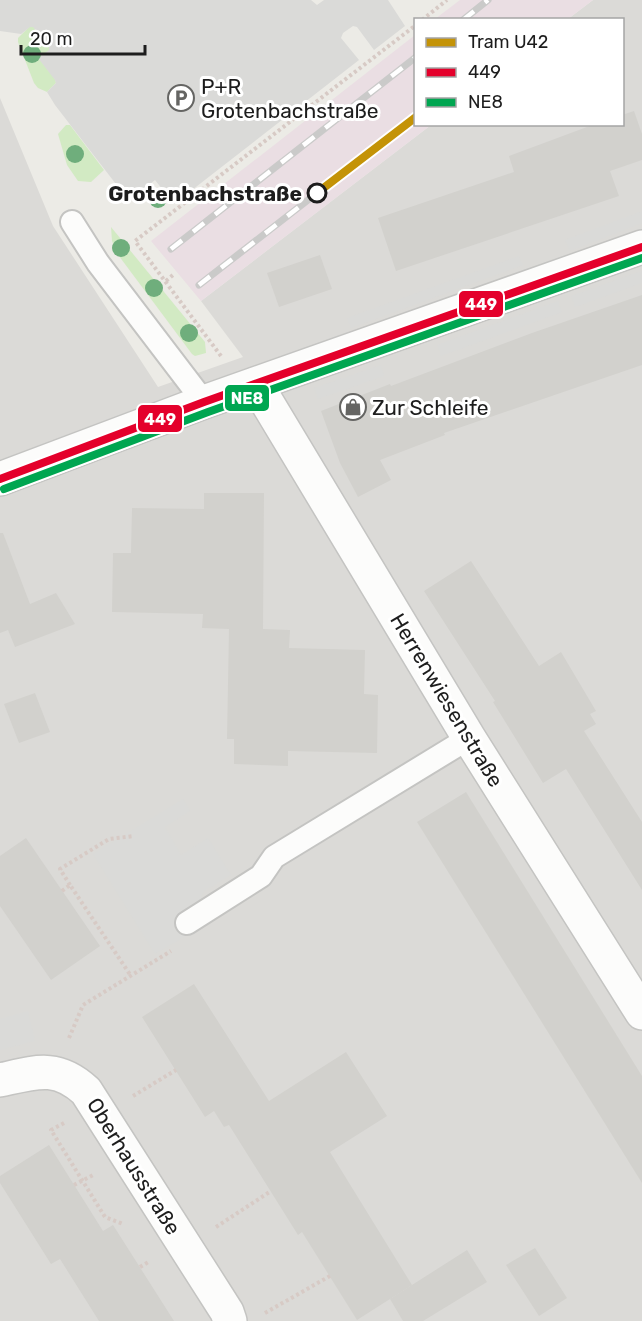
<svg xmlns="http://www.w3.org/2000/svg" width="642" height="1321" font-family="Rubik,sans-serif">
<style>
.residential{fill:#dbdad7}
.industrial{fill:#eadee3}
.grass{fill:#d2eac3}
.parking{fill:#dadad8}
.building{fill:#d2d1cd}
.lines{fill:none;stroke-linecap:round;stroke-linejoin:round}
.lane-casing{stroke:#c4c4c2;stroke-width:26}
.street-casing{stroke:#c4c4c2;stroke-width:36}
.path{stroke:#d7cac5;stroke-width:4;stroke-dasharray:3 3;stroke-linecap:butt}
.lane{stroke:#fcfcfb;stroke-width:22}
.street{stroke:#fcfcfb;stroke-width:33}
.rail-casing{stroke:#cacac9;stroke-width:7}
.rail{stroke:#fff;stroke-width:4.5;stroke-dasharray:14;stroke-linecap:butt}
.bus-1-casing{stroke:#fff;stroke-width:12}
.bus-2-casing{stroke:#fff;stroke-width:12}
.bus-1{stroke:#e4002b;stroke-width:8}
.bus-2{stroke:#00a651;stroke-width:8}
.tram-1-casing{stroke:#fff;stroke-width:12}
.tram-1{stroke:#c49307;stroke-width:8}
.tree{fill:#6fae7c}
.stop-dot{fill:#fff;stroke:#1d1d1d;stroke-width:3}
.labels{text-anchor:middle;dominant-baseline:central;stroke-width:6;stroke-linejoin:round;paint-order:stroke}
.poi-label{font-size:21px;fill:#1d1d1d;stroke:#fff;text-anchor:start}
.stop-label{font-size:21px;font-weight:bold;fill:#1d1d1d;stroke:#fff;text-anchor:end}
.street-label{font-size:21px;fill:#1d1d1d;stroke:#fff}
.line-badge{stroke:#fff;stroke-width:2}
.badge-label{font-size:16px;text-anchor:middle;font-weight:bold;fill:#fff}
</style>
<rect width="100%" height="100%" fill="#ecebe6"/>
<path class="residential" d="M593 0H642V1321H0V98L53 226 158 387 243 357 201 301 431 125 622 124V20L568 19Z"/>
<g class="industrial">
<path d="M460 0H593L568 19H435Z"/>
<path d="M415 35 416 124 431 125 201 301 151 241Z"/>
</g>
<g class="grass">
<path d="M30 26 34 27 50 47 56 83 47 92 38 88 34 83 18 42V38Z"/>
<path d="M66 125H70L104 170 91 182 78 181 67 165 58 134Z"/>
<path d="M111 227 205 342 206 353 195 356 192 354 116 252 112 241Z"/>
</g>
<g class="parking">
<path d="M0 0H311L317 5 324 0H388L405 26 374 50 357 27 353 26 343 33 341 38 359 60 174 204 155 180 129 201 55 105 47 92 56 83 55 80 38 58 49 50V47L33 27H30L21 34 0 31Z"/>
<path d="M642 211V223L570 251 565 240Z"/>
<path d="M519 256 523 265 351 328 347 318Z"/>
<path d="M642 271V283L575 307 571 296Z"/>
<path d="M558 301 562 312 441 356 437 345Z"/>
<path d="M381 365 384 376 318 399 314 388Z"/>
<path d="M183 799 190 811 165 827 181 855 208 838 231 875 204 891 184 937 155 954 93 854Z"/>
<path d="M28 1011 35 1041 0 1050V1019Z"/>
</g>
<g class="building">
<path d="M634 111 642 134V160L610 171 619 196 396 271 378 218 514 172 509 156 595 124H622V115Z"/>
<path d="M320 255 332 289 279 307 267 273Z"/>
<path d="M642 295V365L444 433 445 435 380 460 391 480 358 497 340 463 321 411 390 384 391 386 532 333Z"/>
<path d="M204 493H264L263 629 290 630 289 648 365 650 364 694 378 695 377 753 288 751V766L234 764V739H227L229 629 202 628 203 614 112 612 113 553H131L132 508 204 509Z"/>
<path d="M0 533H3L30 604 56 593 75 624 15 647 8 630 0 633Z"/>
<path d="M471 561 539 666 561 652 596 711 590 714 596 724 584 731 642 822V890L566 769 543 783 493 702 495 701 424 591Z"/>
<path d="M35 693 50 732 19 743 4 704Z"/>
<path d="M466 792 642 1076V1183L417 822Z"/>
<path d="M26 838 100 946 51 980 0 906V856Z"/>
<path d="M194 984 269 1101 346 1052 387 1116 330 1152 412 1285 357 1320 302 1232 298 1235 229 1125 224 1127 214 1111 205 1117 142 1017Z"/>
<path d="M49 1145 103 1231 113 1225 174 1321H99L60 1259 51 1264 0 1183V1176Z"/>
<path d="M535 1248 567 1298 539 1316 506 1265Z"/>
<path d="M467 1250 487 1282 423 1321H403L390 1299Z"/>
</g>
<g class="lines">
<defs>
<g id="lane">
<path d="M72 222 98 263 204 402"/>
<path d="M187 923 261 876 274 857 469 738"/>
</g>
<g id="street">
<path d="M256 384 469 738 642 1013"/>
<path d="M0 479 204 402 642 247"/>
<path d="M0 1080C36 1072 57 1064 86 1091L227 1312 230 1321"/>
</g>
</defs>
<use href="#lane" class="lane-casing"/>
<use href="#street" class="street-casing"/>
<g class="path">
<path d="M422 20 447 0"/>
<path d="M166 281 173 275"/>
<path d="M221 356 135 241 416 25"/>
<path d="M70 885 60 869 109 839 134 836"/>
<path d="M62 891 70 885 131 976"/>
<path d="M69 1038 83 1005 171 951"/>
<path d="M133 1096 176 1070"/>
<path d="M64 1123 51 1130 105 1217 123 1224"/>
<path d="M74 1185 95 1174"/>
<path d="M216 1227 271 1191"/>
<path d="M140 1267 150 1261"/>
<path d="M265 1313 330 1276"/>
</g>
<use href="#lane" class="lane"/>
<use href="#street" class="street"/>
<defs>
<g id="rail">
<path d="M463 20 488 0"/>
<path d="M171 249 416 57"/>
<path d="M199 285 317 193"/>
</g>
</defs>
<use href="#rail" class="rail-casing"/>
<use href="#rail" class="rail"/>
<defs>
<path id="bus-1" d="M0 479 204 402 642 247"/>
<path id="bus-2" d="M4 489 208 412 642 258"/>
</defs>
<use href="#bus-1" class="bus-1-casing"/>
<use href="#bus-2" class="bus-2-casing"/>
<use href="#bus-1" class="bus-1"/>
<use href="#bus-2" class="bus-2"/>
<defs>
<path id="tram-1" d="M317 193 416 117"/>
</defs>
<use href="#tram-1" class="tram-1-casing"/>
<use href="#tram-1" class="tram-1"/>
</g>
<g class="tree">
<circle cx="32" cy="54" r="9"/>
<circle cx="75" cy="154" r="9"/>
<circle cx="158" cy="199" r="9"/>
<circle cx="121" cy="248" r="9"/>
<circle cx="154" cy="288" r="9"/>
<circle cx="189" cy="333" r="9"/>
</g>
<defs>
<symbol id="parking-ring" viewBox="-11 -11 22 22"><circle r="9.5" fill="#fff" stroke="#656563" stroke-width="1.5"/><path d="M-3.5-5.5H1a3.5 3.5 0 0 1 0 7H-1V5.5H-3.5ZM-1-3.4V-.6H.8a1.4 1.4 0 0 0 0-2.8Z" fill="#656563"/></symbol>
<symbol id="shop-ring" viewBox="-11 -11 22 22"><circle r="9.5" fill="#fff" stroke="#656563" stroke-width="1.5"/><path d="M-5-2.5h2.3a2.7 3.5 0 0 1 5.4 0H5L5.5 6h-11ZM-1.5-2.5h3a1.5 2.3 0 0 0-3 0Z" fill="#656563"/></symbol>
</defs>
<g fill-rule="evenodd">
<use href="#parking-ring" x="166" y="83" width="30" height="30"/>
<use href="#shop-ring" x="338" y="392" width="30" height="30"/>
</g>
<circle class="stop-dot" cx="317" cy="193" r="9"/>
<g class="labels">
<g class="poi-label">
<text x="201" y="86">P+R<tspan x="201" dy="24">Grotenbachstraße</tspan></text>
<text x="372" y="407">Zur Schleife</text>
</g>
<g class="stop-label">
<text x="302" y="193">Grotenbachstraße</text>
</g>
<g class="street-label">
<text transform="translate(447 700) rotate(59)">Herrenwiesenstraße</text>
<text transform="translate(134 1166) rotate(58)">Oberhausstraße</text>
</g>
</g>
<g class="line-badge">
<rect x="458" y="290" width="46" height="28" rx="6" fill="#e4002b"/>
<rect x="224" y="384" width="46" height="28" rx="6" fill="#00a651"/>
<rect x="137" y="404" width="46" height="29" rx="6" fill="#e4002b"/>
</g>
<g class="badge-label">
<text x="481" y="310">449</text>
<text x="247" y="404">NE8</text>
<text x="160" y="425">449</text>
</g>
<rect x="414" y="18" width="210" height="108" fill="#ffffff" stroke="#a5a5a5" stroke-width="1.5"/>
<rect x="426" y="38" width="30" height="9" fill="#c49307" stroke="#a5a5a5" stroke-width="1.5"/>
<text x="468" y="48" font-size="18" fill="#1d1d1d">Tram U42</text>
<rect x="426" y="68" width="30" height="9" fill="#e4002b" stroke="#a5a5a5" stroke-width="1.5"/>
<text x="468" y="78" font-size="18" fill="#1d1d1d">449</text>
<rect x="426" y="98" width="30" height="9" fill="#00a651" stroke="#a5a5a5" stroke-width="1.5"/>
<text x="468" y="108" font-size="18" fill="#1d1d1d">NE8</text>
<path d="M21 45v9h124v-9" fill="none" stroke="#1d1d1d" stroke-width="3"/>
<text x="30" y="45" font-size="18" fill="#1d1d1d" stroke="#ffffff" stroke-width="4.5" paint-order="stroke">20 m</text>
</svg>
